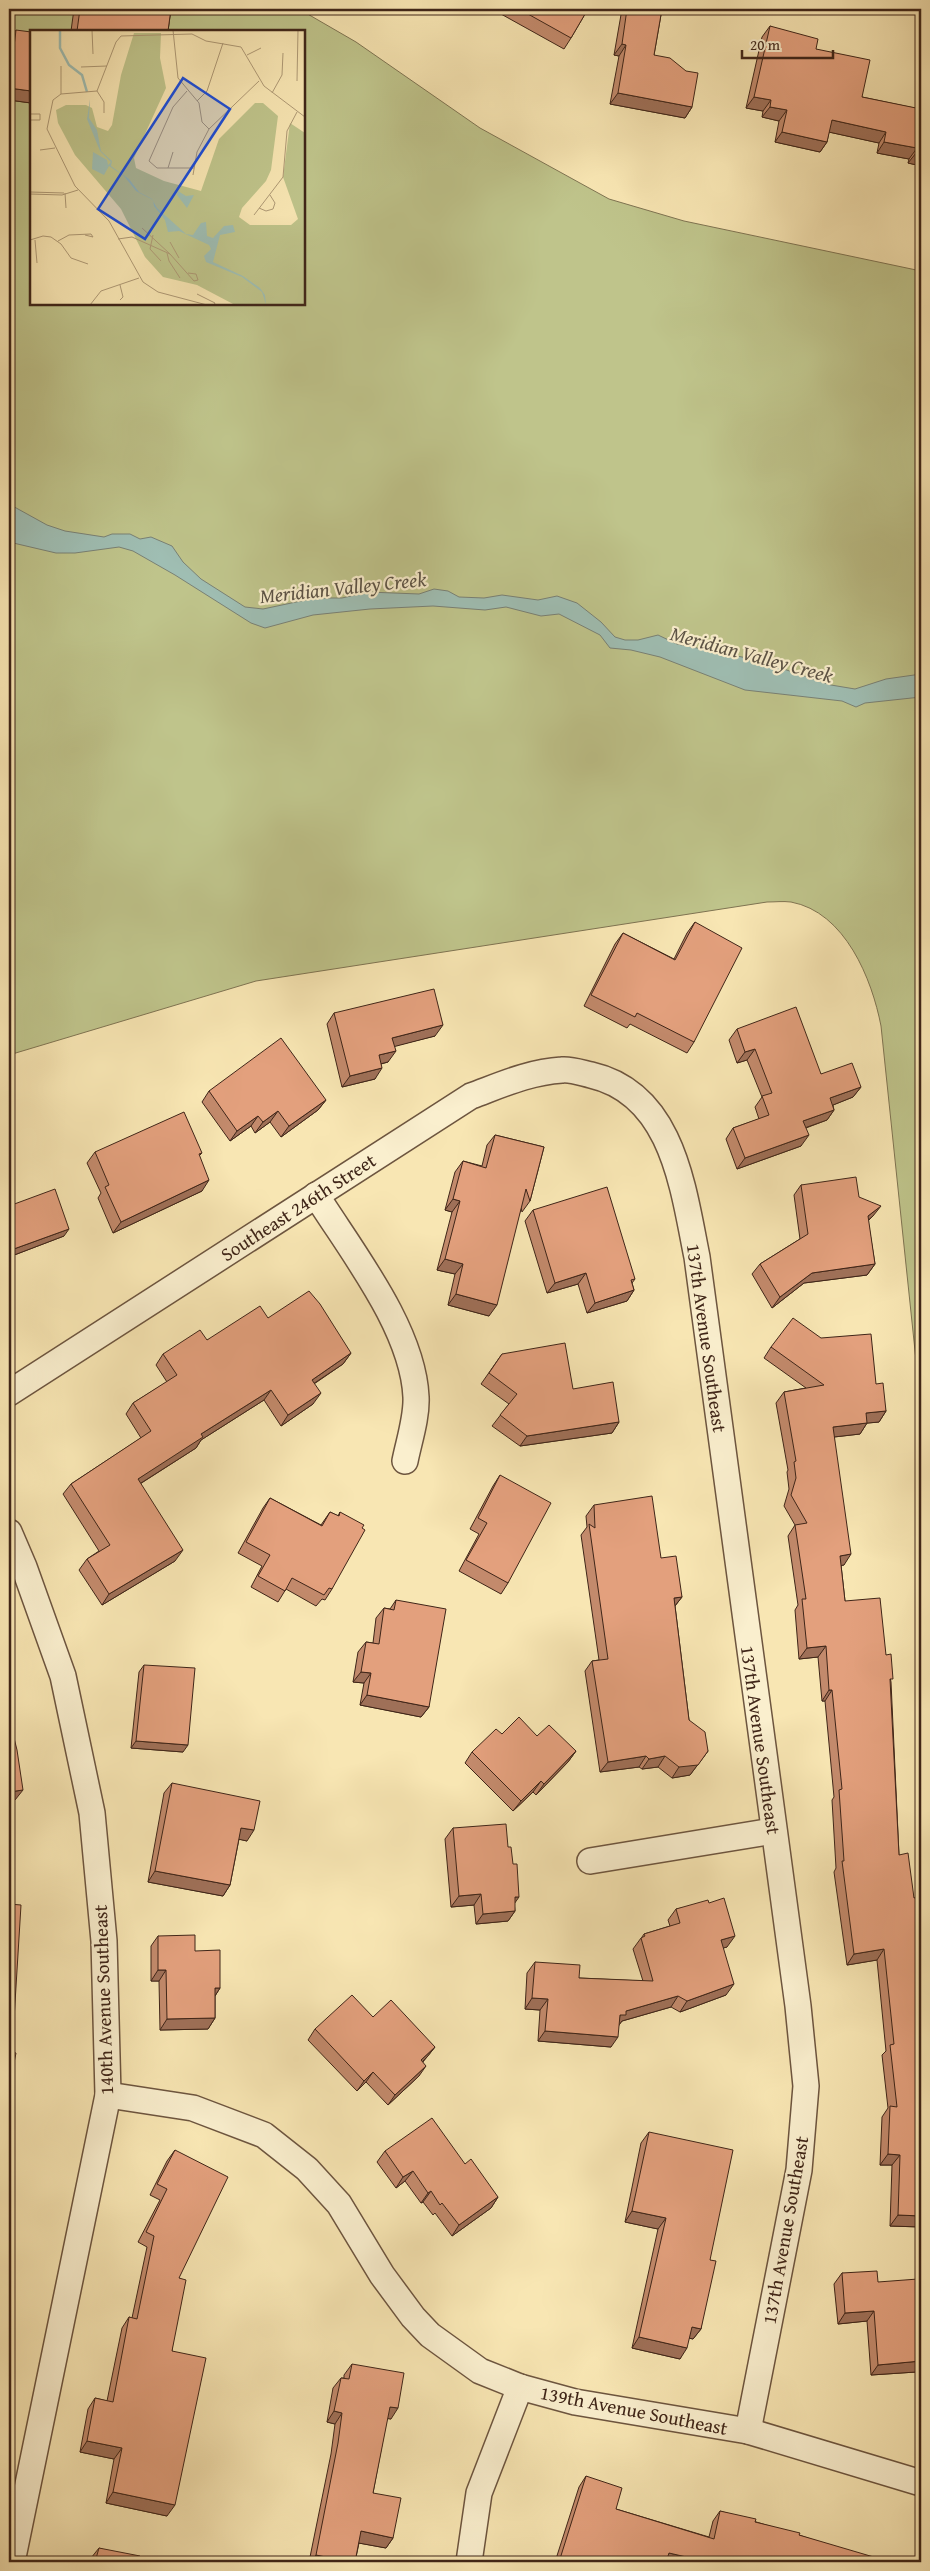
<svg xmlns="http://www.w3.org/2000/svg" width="930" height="2571" font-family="'Gentium Book Plus',serif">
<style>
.green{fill:#bfc48b;stroke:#7f7452;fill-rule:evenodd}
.water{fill:#9fbeb3;stroke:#798175}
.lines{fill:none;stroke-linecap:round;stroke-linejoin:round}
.minor-casing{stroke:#6d553f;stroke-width:28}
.minor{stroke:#faefce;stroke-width:25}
.wall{fill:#c38a6c;stroke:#3f2518}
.shaded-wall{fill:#9f7058;stroke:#3f2518}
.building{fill:#e3a07d;stroke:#3f2518}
.labels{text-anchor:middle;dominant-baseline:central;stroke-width:4.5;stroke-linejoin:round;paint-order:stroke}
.street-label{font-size:19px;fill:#3f2518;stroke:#faefce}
.water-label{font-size:20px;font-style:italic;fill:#5c5346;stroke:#faefce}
.inset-river{fill:none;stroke:#9fbeb3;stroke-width:2.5}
.inset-road{fill:none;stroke:#ae9975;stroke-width:1}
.view{fill:#1d4ed8;fill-opacity:0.15;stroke:#1d4ed8;stroke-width:2.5}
.inset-edge{fill:none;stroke:#3f2518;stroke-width:2.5}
</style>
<rect width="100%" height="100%" fill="#f8e6b3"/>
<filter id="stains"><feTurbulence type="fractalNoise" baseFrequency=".004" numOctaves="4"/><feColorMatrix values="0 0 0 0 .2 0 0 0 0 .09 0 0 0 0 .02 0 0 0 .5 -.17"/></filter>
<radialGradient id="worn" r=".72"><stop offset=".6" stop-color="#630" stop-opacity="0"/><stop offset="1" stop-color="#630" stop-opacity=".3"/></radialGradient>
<path class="green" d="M9 9H299L356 42 480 128 609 199 684 221 921 271V1408L881 1026C872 979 845 912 791 902 783 901 775 902 767 902L256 981 9 1055ZM31 31H304V304H31Z"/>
<path class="water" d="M9 504 47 525 65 531 104 537 112 534H130L140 539 151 537 172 546 183 562 201 579 245 607 263 609 315 598H342L368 592 419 594 434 589 448 591 459 597 484 598 502 595 538 600 557 596 577 603 601 622 615 637 625 640H638L658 635 677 644 757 660 831 685 855 689 886 679 921 674V697L865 703 856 707 842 701 745 690 660 657 631 650 610 648 600 635 559 614 541 616 506 607 485 610 433 606 370 609 313 615 265 628 251 623 175 575 133 551 119 547 75 553H56L9 542Z"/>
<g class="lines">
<defs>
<g id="minor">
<path d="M316 1195C352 1252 413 1329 416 1397 417 1417 409 1441 405 1461"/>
<path d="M9 1393 471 1096C501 1085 529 1072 562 1070 571 1069 582 1073 591 1075 673 1094 683 1188 697 1257L798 2006 806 2086 799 2170 748 2431"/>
<path d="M9 1532 24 1567 63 1676 92 1813 104 1941 108 2095 12 2562"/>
<path d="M590 1861 773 1831"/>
<path d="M108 2095 193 2108 264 2135 307 2169 339 2204 382 2275 413 2317 430 2335 480 2371 520 2387 575 2402 748 2431 921 2483"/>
<path d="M469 2562 479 2493 520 2387"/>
</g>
</defs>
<use href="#minor" class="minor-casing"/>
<use href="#minor" class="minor"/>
</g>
<g class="wall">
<path d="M74 9H171L168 31H71Z"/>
<path d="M492 9H588L571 38 564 49Z"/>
<path d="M622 9H662L654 55 692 107 685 118 610 104 619 56 614 55Z"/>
<path d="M770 26 816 49 862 97 919 109 921 100V166L908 163 909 159 877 153 879 143 829 132 827 142 820 152 775 142 779 121 762 117 763 111 746 108 762 37Z"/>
<path d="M16 30 31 103 9 100V40Z"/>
<path d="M695 922 694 1042 687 1053 630 1024 627 1028 584 1006 615 944 623 933 674 959 687 933Z"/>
<path d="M334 1013 435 1036 394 1046 388 1062 381 1064 375 1079 342 1087 327 1024Z"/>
<path d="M737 1029 821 1074 861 1087 853 1097 833 1105 834 1110 827 1120 806 1128 801 1146 737 1169 726 1139 733 1128 759 1119 755 1107 762 1097 747 1060 737 1063 729 1040Z"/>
<path d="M209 1091 326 1100 318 1110 281 1137 270 1122 255 1133 251 1126 230 1141 202 1102Z"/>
<path d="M495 1135 544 1147 530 1201 522 1212 521 1208 489 1316 448 1305 455 1274 437 1270 452 1212 445 1210 455 1172 463 1161 482 1166 487 1145Z"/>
<path d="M95 1152 202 1153 199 1156 202 1191 113 1233 98 1198 101 1193 87 1163Z"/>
<path d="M801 1185 859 1197 873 1216 868 1221 875 1264 867 1275 804 1283 772 1308 752 1274 760 1264 800 1239 794 1195Z"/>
<path d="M9 1206 64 1236 9 1257Z"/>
<path d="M533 1210 635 1279 632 1283 634 1290 627 1301 587 1313 578 1284 547 1293 525 1221Z"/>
<path d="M268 1318 351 1353 343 1364 314 1384 313 1404 281 1426 264 1400 201 1440 196 1448 140 1484 175 1561 102 1605 79 1570 87 1559 99 1551 63 1494 71 1484 141 1438 126 1414 133 1403 167 1382 156 1365 163 1354 207 1340Z"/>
<path d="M771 1347 876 1384 886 1411 879 1422 867 1423 860 1434 834 1437 844 1565H841L845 1601 886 1655 891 1682 899 1855 914 1898 921 1897V2227L890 2226 892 2165H880L882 2117 888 2108 882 2055 886 2051 877 1960 847 1965 834 1872 836 1868 832 1800 834 1797 825 1701H822L818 1657 799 1659 795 1610 798 1605 788 1536 795 1525 784 1506 789 1489 787 1472 788 1470 776 1403 784 1392 806 1388 764 1358Z"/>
<path d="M502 1354 619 1422 612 1433 520 1446 492 1426 509 1404 481 1384Z"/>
<path d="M500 1475 508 1583 501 1594 459 1571 479 1534 470 1529 493 1486Z"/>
<path d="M270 1498 321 1525 330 1512 338 1516 340 1512 332 1589 325 1600 322 1599 316 1606 286 1589 278 1602 251 1587 262 1566 238 1553 263 1508Z"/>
<path d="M594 1505 661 1558 682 1597 675 1606 689 1720 708 1751 690 1775 672 1778 658 1767 642 1769 639 1767 600 1772 585 1671 592 1661 599 1660 581 1535 587 1527 586 1516Z"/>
<path d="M396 1600 429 1707 421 1717 360 1705 364 1683 353 1682 358 1652 366 1642 373 1643 376 1618 384 1608 390 1609Z"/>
<path d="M144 1665 183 1752 131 1748 139 1672Z"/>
<path d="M502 1734 537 1736 576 1751 568 1762 536 1795 533 1792 513 1811 465 1763 472 1752Z"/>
<path d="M172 1783 247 1841 239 1839 230 1885 223 1896 148 1882 164 1793Z"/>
<path d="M453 1828 508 1847 515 1911 508 1921 476 1924 474 1905 451 1907 445 1839Z"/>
<path d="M709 1903 727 1947 723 1948 726 1995 680 2012 671 2007 622 2021 619 2025 611 2047 538 2041 540 2010 525 2009 527 1973 535 1962 579 1978 643 1981 633 1949 641 1938 642 1937 644 1934 670 1926 668 1920 676 1909Z"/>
<path d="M158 1936 195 1951 220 1988 215 1996V2018L208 2029 160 2030 159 1981H151V1946Z"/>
<path d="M373 2017 435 2047 423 2062 419 2076 388 2105 366 2082 357 2091 308 2040 315 2029Z"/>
<path d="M649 2132 710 2260 701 2329 693 2339 689 2338 680 2359 632 2348 658 2229 625 2222 641 2143Z"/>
<path d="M175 2150 179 2278 172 2351 167 2516 106 2503 114 2459 80 2452 88 2409 95 2398 107 2401 122 2328 129 2317 132 2318 147 2247 138 2242 160 2200 150 2195 167 2161Z"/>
<path d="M385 2151 465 2164 498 2197 491 2208 452 2236 435 2213 433 2215 423 2202 421 2203 405 2181 396 2188 377 2162Z"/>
<path d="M842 2273 878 2282 921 2328V2365L916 2372 871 2375 867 2321 838 2324 834 2284Z"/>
<path d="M352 2364 391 2419 387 2418 373 2493 393 2538 386 2548 359 2543 355 2562H309L331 2454 335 2424 327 2422 333 2388 341 2378H344V2375Z"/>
<path d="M586 2476 616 2509 709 2537 713 2521 720 2511 799 2535 876 2562H555L579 2487Z"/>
<path d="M99 2548 139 2562H90L91 2558Z"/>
</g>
<g class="shaded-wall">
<path d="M622 44 626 45 619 56 614 55Z"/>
<path d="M9 88 31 91V103L9 100Z"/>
<path d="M618 93 692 107 685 118 610 104Z"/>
<path d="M754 97 771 100 763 111 746 108Z"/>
<path d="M770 107 787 110 779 121 762 117Z"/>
<path d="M832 120 886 132 879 143 824 131Z"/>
<path d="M782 132 827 142 820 152 775 142Z"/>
<path d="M884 142 917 148 909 159 877 153Z"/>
<path d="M916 153 921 154V166L908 163Z"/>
<path d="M443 1025 435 1036 385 1049 392 1038Z"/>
<path d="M755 1049 747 1060 737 1063 745 1052Z"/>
<path d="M396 1051 388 1062 372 1066 379 1055Z"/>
<path d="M382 1068 375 1079 342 1087 350 1076Z"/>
<path d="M861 1087 853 1097 823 1109 830 1098Z"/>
<path d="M326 1100 318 1110 281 1137 289 1126Z"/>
<path d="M834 1110 827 1120 796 1131 803 1121Z"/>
<path d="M278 1111 270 1122 255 1133 263 1122Z"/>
<path d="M258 1116 251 1126 230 1141 237 1131Z"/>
<path d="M809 1135 801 1146 737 1169 745 1158Z"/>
<path d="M209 1180 202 1191 113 1233 121 1222Z"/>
<path d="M453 1199 460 1201 452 1212 445 1210Z"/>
<path d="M881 1206 873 1216 860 1227 868 1216Z"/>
<path d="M69 1229 64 1236 9 1257V1254L11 1250Z"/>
<path d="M445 1259 463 1264 455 1274 437 1270Z"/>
<path d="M875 1264 867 1275 804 1283 772 1308 780 1297 812 1273Z"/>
<path d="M586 1273 578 1284 547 1293 555 1283Z"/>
<path d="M634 1290 627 1301 587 1313 595 1303Z"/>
<path d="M456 1294 497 1305 489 1316 448 1305Z"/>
<path d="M351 1353 343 1364 304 1390 312 1380Z"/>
<path d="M271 1390 264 1400 201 1440 196 1448 130 1490 138 1479 201 1434Z"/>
<path d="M321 1393 313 1404 281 1426 288 1415Z"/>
<path d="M886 1411 879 1422 858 1424 866 1413Z"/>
<path d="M619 1422 612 1433 520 1446 527 1436Z"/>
<path d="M867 1423 860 1434 825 1438 833 1427Z"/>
<path d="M183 1550 175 1561 102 1605 109 1594Z"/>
<path d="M851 1554 844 1565 832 1567 840 1556Z"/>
<path d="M682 1597 674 1607V1598Z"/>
<path d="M826 1646 818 1657 799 1659 807 1648Z"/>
<path d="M361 1672 371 1673 364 1683 353 1682Z"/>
<path d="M829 1690H832L825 1701H822Z"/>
<path d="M367 1695 429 1707 421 1717 360 1705Z"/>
<path d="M136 1741 188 1745 183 1752 131 1748Z"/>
<path d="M576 1751 568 1762 536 1795 544 1784Z"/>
<path d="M708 1751 690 1775 672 1778 679 1767Z"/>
<path d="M646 1756 639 1767 600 1772 608 1762Z"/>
<path d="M665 1756 658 1767 642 1769 649 1759Z"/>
<path d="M541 1781 533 1792 513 1811 521 1801Z"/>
<path d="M23 1790 15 1800 9 1801V1792Z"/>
<path d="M241 1828 254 1830 247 1841 233 1838Z"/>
<path d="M155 1871 230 1885 223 1896 148 1882Z"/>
<path d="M481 1894 474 1905 451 1907 459 1896Z"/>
<path d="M515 1897H519L512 1907Z"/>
<path d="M515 1911 508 1921 476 1924 483 1914Z"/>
<path d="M735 1936 727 1947 713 1951 721 1940Z"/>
<path d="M884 1949 877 1960 847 1965 854 1954Z"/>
<path d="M158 1970H166L159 1981H151Z"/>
<path d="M734 1984 726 1995 680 2012 687 2001Z"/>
<path d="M215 1988H220L213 1999Z"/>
<path d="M678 1996 671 2007 622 2021 618 2026 620 2015 626 2011Z"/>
<path d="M532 1998 548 1999 540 2010 525 2009Z"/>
<path d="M215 2018 208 2029 160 2030 167 2019Z"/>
<path d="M545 2031 618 2037 611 2047 538 2041Z"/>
<path d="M435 2047 427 2057 414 2070 421 2060Z"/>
<path d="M426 2066 419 2076 388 2105 395 2095Z"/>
<path d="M373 2072 366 2082 357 2091 364 2081Z"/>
<path d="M888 2154 900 2155 892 2165H880Z"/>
<path d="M413 2171 405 2181 396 2188 403 2177Z"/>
<path d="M431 2191 423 2202 421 2203 428 2193Z"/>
<path d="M498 2197 491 2208 452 2236 459 2225Z"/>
<path d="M632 2211 666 2218 658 2229 625 2222Z"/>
<path d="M898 2215 921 2216V2227L890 2226Z"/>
<path d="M874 2311 867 2321 838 2324 845 2313Z"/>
<path d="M692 2327 701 2329 693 2339 685 2337Z"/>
<path d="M639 2337 687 2348 680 2359 632 2348Z"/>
<path d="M921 2361V2365L916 2372 871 2375 878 2365Z"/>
<path d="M390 2407 398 2408 391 2419 382 2418Z"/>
<path d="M334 2411 342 2413 335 2424 327 2422Z"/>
<path d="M87 2441 122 2448 114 2459 80 2452Z"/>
<path d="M113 2492 175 2505 167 2516 106 2503Z"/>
<path d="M361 2531 393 2538 386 2548 353 2542Z"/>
<path d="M669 2553 708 2562H662Z"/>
<path d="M316 2555 350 2562H311Z"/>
</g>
<g class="building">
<path d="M80 9H171L168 31H77Z"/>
<path d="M519 9H588L571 38Z"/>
<path d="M627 9H662L654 55 670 58 686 71 698 73 692 107 618 93 626 45 622 44Z"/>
<path d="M770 26 818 39 816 49 870 60 862 97 921 109V154L916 153 917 148 884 142 886 132 832 120 827 142 782 132 787 110 770 107 771 100 754 97Z"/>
<path d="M16 30 31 32V91L9 88Z"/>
<path d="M695 922 742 948 694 1042 637 1013 635 1017 591 995 623 933 675 960Z"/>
<path d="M434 989 443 1025 392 1038 396 1051 379 1055 382 1068 350 1076 334 1013Z"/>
<path d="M796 1007 821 1074 852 1063 861 1087 830 1098 834 1110 803 1121 809 1135 745 1158 733 1128 769 1115 762 1096 772 1093 755 1049 745 1052 737 1029Z"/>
<path d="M281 1038 326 1100 289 1126 278 1111 263 1122 258 1116 237 1131 209 1091Z"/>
<path d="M184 1112 202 1153 199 1154 209 1180 121 1222 105 1187 109 1185 95 1152Z"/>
<path d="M495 1135 544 1147 530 1201 526 1189 497 1305 456 1294 463 1264 445 1259 460 1201 453 1199 463 1161 486 1168Z"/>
<path d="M856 1177 859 1197 881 1206 868 1216 875 1264 812 1273 780 1297 760 1264 808 1234 801 1185Z"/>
<path d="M607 1187 635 1279 631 1280 634 1290 595 1303 586 1273 555 1283 533 1210Z"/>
<path d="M55 1189 69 1229 11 1250 9 1244V1206Z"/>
<path d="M309 1291 320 1304 351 1353 312 1380 321 1393 288 1415 271 1390 201 1434 203 1437 138 1479 183 1550 109 1594 87 1559 110 1545 71 1484 151 1431 133 1403 177 1375 163 1354 200 1330 207 1340 260 1306 268 1318Z"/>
<path d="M793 1318 821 1338 871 1334 876 1384 883 1383 886 1411 866 1413 867 1423 833 1427 851 1554 840 1556 845 1601 880 1598 886 1655 891 1654 893 1679H890L899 1855 908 1853 914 1898 921 1897V2216L898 2215 900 2155 888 2154 890 2106 897 2107 890 2045 894 2044 884 1949 854 1954 842 1861H844L839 1790 842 1789 832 1690H829L826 1646 807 1648 802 1599H806L795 1525 807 1523 791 1495 796 1478 794 1462 796 1461 784 1392 824 1385 771 1347Z"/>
<path d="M565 1343 573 1389 613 1382 619 1422 527 1436 500 1415 517 1394 489 1373 502 1354Z"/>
<path d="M500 1475 551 1503 508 1583 466 1560 487 1523 478 1518Z"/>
<path d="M652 1496 661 1558 676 1556 682 1597 674 1598 689 1720 705 1732 708 1751 698 1765 679 1767 665 1756 649 1759 646 1756 608 1762 592 1661 608 1659 589 1524 595 1528 594 1505Z"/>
<path d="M270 1498 322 1526 330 1512 339 1516 340 1512 364 1525 362 1528 365 1530 332 1589 329 1588 324 1595 292 1578 285 1591 258 1576 270 1555 246 1542Z"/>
<path d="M396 1600 446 1609 429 1707 367 1695 371 1673 361 1672 366 1642 379 1644 384 1608 394 1610Z"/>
<path d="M144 1665 195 1668 188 1745 136 1741Z"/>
<path d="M519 1717 537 1736 549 1725 576 1751 544 1784 541 1781 521 1801 472 1752 496 1729 502 1734Z"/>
<path d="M9 1718 17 1750 23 1790 9 1792Z"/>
<path d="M172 1783 260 1801 254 1830 241 1828 230 1885 155 1871Z"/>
<path d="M506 1824 508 1847H511L513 1864H517L519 1897H515V1911L483 1914 481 1894 459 1896 453 1828Z"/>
<path d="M724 1898 735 1936 721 1940 734 1984 687 2001 678 1996 626 2011V2015H620L618 2037 545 2031 548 1999 532 1998 535 1962 580 1965 579 1978 653 1981 641 1938 645 1936 644 1934 680 1923 676 1909 708 1900 709 1903Z"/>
<path d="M9 1904 21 1905 12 2052 16 2053 9 2088Z"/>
<path d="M195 1935V1951L220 1950V1988H215V2018L167 2019 166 1970H158V1936Z"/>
<path d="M352 1995 373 2017 391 2000 435 2047 421 2060 426 2066 395 2095 373 2072 364 2081 315 2029Z"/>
<path d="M432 2118 465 2164 471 2159 498 2197 459 2225 442 2203 440 2205 431 2191 428 2193 413 2171 403 2177 385 2151Z"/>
<path d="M649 2132 733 2150 710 2260 716 2261 701 2329 692 2327 687 2348 639 2337 666 2218 632 2211Z"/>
<path d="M175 2150 228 2177 179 2278 186 2280 172 2351 206 2358 175 2505 113 2492 122 2448 87 2441 95 2398 113 2402 129 2317 137 2319 154 2236 146 2232 167 2189 157 2184Z"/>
<path d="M877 2271 878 2282 918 2279 921 2328V2361L878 2365 874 2311 845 2313 842 2273Z"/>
<path d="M352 2364 404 2373 398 2408 390 2407 373 2493 401 2498 393 2538 361 2531 355 2562H350L316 2555 338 2443 342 2413 334 2411 341 2378 349 2379Z"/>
<path d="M586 2476 622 2488 616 2509 714 2539 720 2511 756 2519 755 2522 800 2533 799 2535 877 2558 876 2562H708L669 2553 666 2562H651L643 2560V2562H559Z"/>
<path d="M99 2548 140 2556 139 2562H95Z"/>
</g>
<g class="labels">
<g class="street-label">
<text transform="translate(298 1207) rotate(-33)">Southeast 246th Street</text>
<text transform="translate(707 1338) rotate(82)">137th Avenue Southeast</text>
<text transform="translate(761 1740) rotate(82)">137th Avenue Southeast</text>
<text transform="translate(103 2000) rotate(-92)">140th Avenue Southeast</text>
<text transform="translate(785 2230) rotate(-80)">137th Avenue Southeast</text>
<text transform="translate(634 2410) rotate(11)">139th Avenue Southeast</text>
</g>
<g class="water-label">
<text transform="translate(343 587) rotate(-6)">Meridian Valley Creek</text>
<text transform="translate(752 654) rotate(15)">Meridian Valley Creek</text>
</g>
</g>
<g transform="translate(30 30)">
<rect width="275" height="275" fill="#f8e6b3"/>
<path d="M104 3H131L130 28 136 58 104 128 106 138 134 151 171 161 189 109 225 73H233L248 86 241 140 236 151 212 178 209 187 220 195H261L268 189 253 147 260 93 275 103V275H205L167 255 133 247 115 227 91 179 45 125 28 93 26 80 36 75H56L62 78 67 97 78 101 82 95 91 45Z" fill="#bfc48b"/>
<path d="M60 69 59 88 67 100 71 121 82 131 81 136 99 149 109 162 122 169 127 178 156 204 163 205 171 193 176 192 177 206 183 208 194 196 203 195 205 202 190 205 183 232 213 246 230 258 235 265 236 275 232 262 212 247 176 232 174 226 181 219 179 215 149 201 138 202 135 190 124 176 123 170 106 161 94 146 79 136 74 145 62 139 63 122 77 130 78 135 81 132 70 121 57 89ZM148 161 156 166 164 165 157 178 147 165Z" fill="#9fbeb3"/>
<path class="inset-river" d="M30 0V18L39 35 52 45 57 62"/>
<path class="inset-road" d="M62 0 63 24M143 0 148 48 169 73 172 92 179 99M217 25 231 18M31 36V64L23 70 17 99 45 156 79 191 113 252 128 262 177 275M51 37 77 36M267 51 268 0M67 61 86 12 91 6 162 4 176 11 211 17 234 56 275 87M67 61 74 72V83M157 61 143 77 119 131 127 138H164M242 63 252 45 253 23M31 64 67 61M167 71 177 61 193 13M0 84H10V90H0M10 120 25 118M138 138 143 122M163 145 167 122 179 99 229 51M0 162 34 163M35 163 36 178M0 164 32 165 48 160M229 178 236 181 243 179 245 173 240 165M224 185 253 147 257 101 267 82M112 198 140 224M123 205 120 219 131 231M88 209 102 207 140 224 164 251 168 250 166 244 158 243M0 210 13 206 21 207 31 214 41 228 58 234M5 210 7 233M28 211 39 205 61 204 63 207 55 205M140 212 149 228M137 223 139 231 150 248M90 255 93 267 90 270M167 264 185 273 184 275M60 275 71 261 109 248"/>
<path class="view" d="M153 48 200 79 115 209 68 179Z"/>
<rect width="275" height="275" class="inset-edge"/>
</g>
<rect width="930" height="2571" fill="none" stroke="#f8e6b3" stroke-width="30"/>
<rect x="10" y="10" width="910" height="2551" fill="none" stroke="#3f2518" stroke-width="2.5"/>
<rect x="15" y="15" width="900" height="2541" fill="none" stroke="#3f2518"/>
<path d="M742 50v8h91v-8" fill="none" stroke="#3f2518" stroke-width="2.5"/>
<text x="750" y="50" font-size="15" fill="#3f2518" stroke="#faefce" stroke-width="4" paint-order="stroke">20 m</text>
<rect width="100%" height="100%" filter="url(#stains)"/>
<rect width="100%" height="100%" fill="url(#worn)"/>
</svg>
